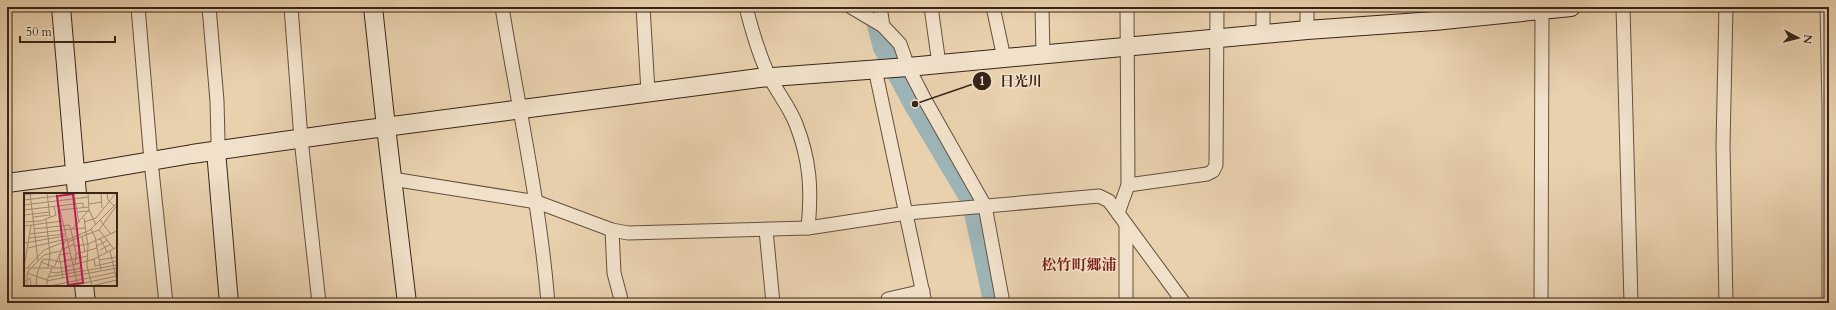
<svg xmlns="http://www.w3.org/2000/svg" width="1836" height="310" font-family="Cardo,'Noto Serif JP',serif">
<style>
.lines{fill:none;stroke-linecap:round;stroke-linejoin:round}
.river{stroke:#9cb4b6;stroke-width:23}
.street-casing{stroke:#65503e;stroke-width:15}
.secondary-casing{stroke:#392519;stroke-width:20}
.street{stroke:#f1e1ca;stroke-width:13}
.secondary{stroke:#f1e1ca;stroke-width:18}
.labels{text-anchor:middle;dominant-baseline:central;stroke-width:3;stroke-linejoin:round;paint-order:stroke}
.quarter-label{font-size:15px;font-weight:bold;fill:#7a1f14;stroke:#f1e1ca}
.inset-road{fill:none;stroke:#a38c72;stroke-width:1}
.view{fill:#c2185b;fill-opacity:0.15;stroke:#c2185b;stroke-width:2}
.inset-edge{fill:none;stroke:#392519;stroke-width:2}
.leader{fill:none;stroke:#392519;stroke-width:1.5}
.callout-dot{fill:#392519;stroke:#f1e1ca;stroke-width:1.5}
.mark-label{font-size:12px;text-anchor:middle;font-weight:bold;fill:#fff}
.callout-label{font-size:14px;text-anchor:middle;font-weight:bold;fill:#392519;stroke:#f1e1ca;stroke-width:3;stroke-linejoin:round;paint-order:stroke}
</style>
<rect width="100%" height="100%" fill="#e9d1ae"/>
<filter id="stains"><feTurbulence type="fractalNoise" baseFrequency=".005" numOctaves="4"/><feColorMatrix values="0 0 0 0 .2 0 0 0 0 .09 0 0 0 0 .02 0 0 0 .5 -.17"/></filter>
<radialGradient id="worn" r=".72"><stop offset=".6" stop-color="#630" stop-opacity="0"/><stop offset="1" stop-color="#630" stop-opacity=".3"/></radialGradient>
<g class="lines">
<path class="river" d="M874 7 884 46 915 104 973 201 995 303"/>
<defs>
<g id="street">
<path d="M138 7 151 161 166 303"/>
<path d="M209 7 217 101 218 141 216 151"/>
<path d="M291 7 301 139 319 303"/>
<path d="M502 7C518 106 540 203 548 303"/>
<path d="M643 7 648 92"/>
<path d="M746 7C752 31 758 53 769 76 777 92 789 106 796 124 810 160 812 189 808 228"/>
<path d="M851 7 883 26 900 44 908 67 925 100 985 206 1003 303"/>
<path d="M880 7 883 26"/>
<path d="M931 7 939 64"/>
<path d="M993 7 1004 58"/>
<path d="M1042 7 1043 55"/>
<path d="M1263 7V34"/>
<path d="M1623 7 1631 303"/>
<path d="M1827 7 1829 107V303"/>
<path d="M1307 30V7"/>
<path d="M875 69 925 303"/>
<path d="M392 179 537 202 612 230 628 233 808 228 907 213 1099 196 1109 201 1184 303"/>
<path d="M1128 185 1207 174 1213 171 1216 165 1217 7"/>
<path d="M1118 213 1128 185 1127 7"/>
<path d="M612 230 614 273 622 303"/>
<path d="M766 230 773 303"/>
<path d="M888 299 923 291"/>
<path d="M1126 303V225"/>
<path d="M1541 303 1542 9"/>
<path d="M1726 303 1723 145 1726 7"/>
</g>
<g id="secondary">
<path d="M61 7 77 194"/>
<path d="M373 7 386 127 407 303"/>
<path d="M216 151 229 303"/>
<path d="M7 183 75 174 192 154 347 132 759 78 908 67 1307 30 1434 21 1571 7"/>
<path d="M84 285 86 303"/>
</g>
</defs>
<use href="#street" class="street-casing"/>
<use href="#secondary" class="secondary-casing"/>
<use href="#street" class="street"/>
<use href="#secondary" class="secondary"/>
</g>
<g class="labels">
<g class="quarter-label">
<text x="1079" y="265">松竹町郷浦</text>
</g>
</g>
<g transform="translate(24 193)">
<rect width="93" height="93" fill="#e9d1ae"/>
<path class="inset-road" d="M6 0 14 68M23 0 26 24M32 0 54 93M64 0 65 17 72 32M77 0 78 15M83 0 84 7 90 13M50 1 55 30M0 2 15 0M0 7 58 0M65 11 78 9M0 12 64 4M0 17 59 10V14M36 17 65 14M53 19 65 18M0 22 26 19M9 24 26 22M60 25 64 53 63 73 68 93M22 26 26 61 24 75M76 27 86 40M0 29 17 28 32 22 30 14M60 29 72 25 92 0M0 33 38 28M10 36 45 32 47 36M49 36 61 35M67 36 71 44 77 77M6 41 47 36M58 44 61 59M5 45 41 41M76 45 83 59M43 49 75 37M0 50 41 43M51 53 64 51 93 38M73 53 84 47M4 55 42 46M90 56 75 37 93 12M37 57 51 51M76 57 87 51M86 58 93 88M52 61 73 55M70 66 71 73 93 68M75 67 93 64M17 69 30 74M51 72 52 60 47 37 65 17M4 74 20 57 40 49M0 75H38L70 66 93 54M0 75 7 32M7 75 20 62 36 58M30 75 41 48 66 37 93 10M27 79 31 80 58 75M3 80 23 87M24 84 93 72M39 85 35 62 45 60M22 88 93 75M0 89 6 85 7 93M3 93V81L6 75M12 93 13 81 18 67 24 66 36 69 63 63M23 93V87L28 75M26 93 93 79M46 93 93 83M67 93 93 87"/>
<path class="view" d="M49 1 59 90 44 92 33 3Z"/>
<rect width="93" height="93" class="inset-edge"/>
</g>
<path class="leader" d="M915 104L982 81"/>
<g class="callout-dot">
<circle cx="915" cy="104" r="4"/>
<circle cx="982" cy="81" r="10"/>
</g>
<g class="mark-label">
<text x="982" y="85">1</text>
</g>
<g class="callout-label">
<text x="1021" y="86">日光川</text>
</g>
<rect width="1836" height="310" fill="none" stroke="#e9d1ae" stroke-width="24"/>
<rect x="8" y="8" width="1820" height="294" fill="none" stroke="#392519" stroke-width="2"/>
<rect x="12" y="12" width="1812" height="286" fill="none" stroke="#392519"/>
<g transform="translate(1798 38) rotate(97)" stroke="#f1e1ca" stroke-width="3" paint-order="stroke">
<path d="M0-3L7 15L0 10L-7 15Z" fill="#392519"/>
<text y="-6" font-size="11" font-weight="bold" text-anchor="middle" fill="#392519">N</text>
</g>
<path d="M20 36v6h95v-6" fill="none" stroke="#392519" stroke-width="2"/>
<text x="26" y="36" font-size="12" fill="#392519" stroke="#f1e1ca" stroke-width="3" paint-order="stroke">50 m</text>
<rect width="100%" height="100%" filter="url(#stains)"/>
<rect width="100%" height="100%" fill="url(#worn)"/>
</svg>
